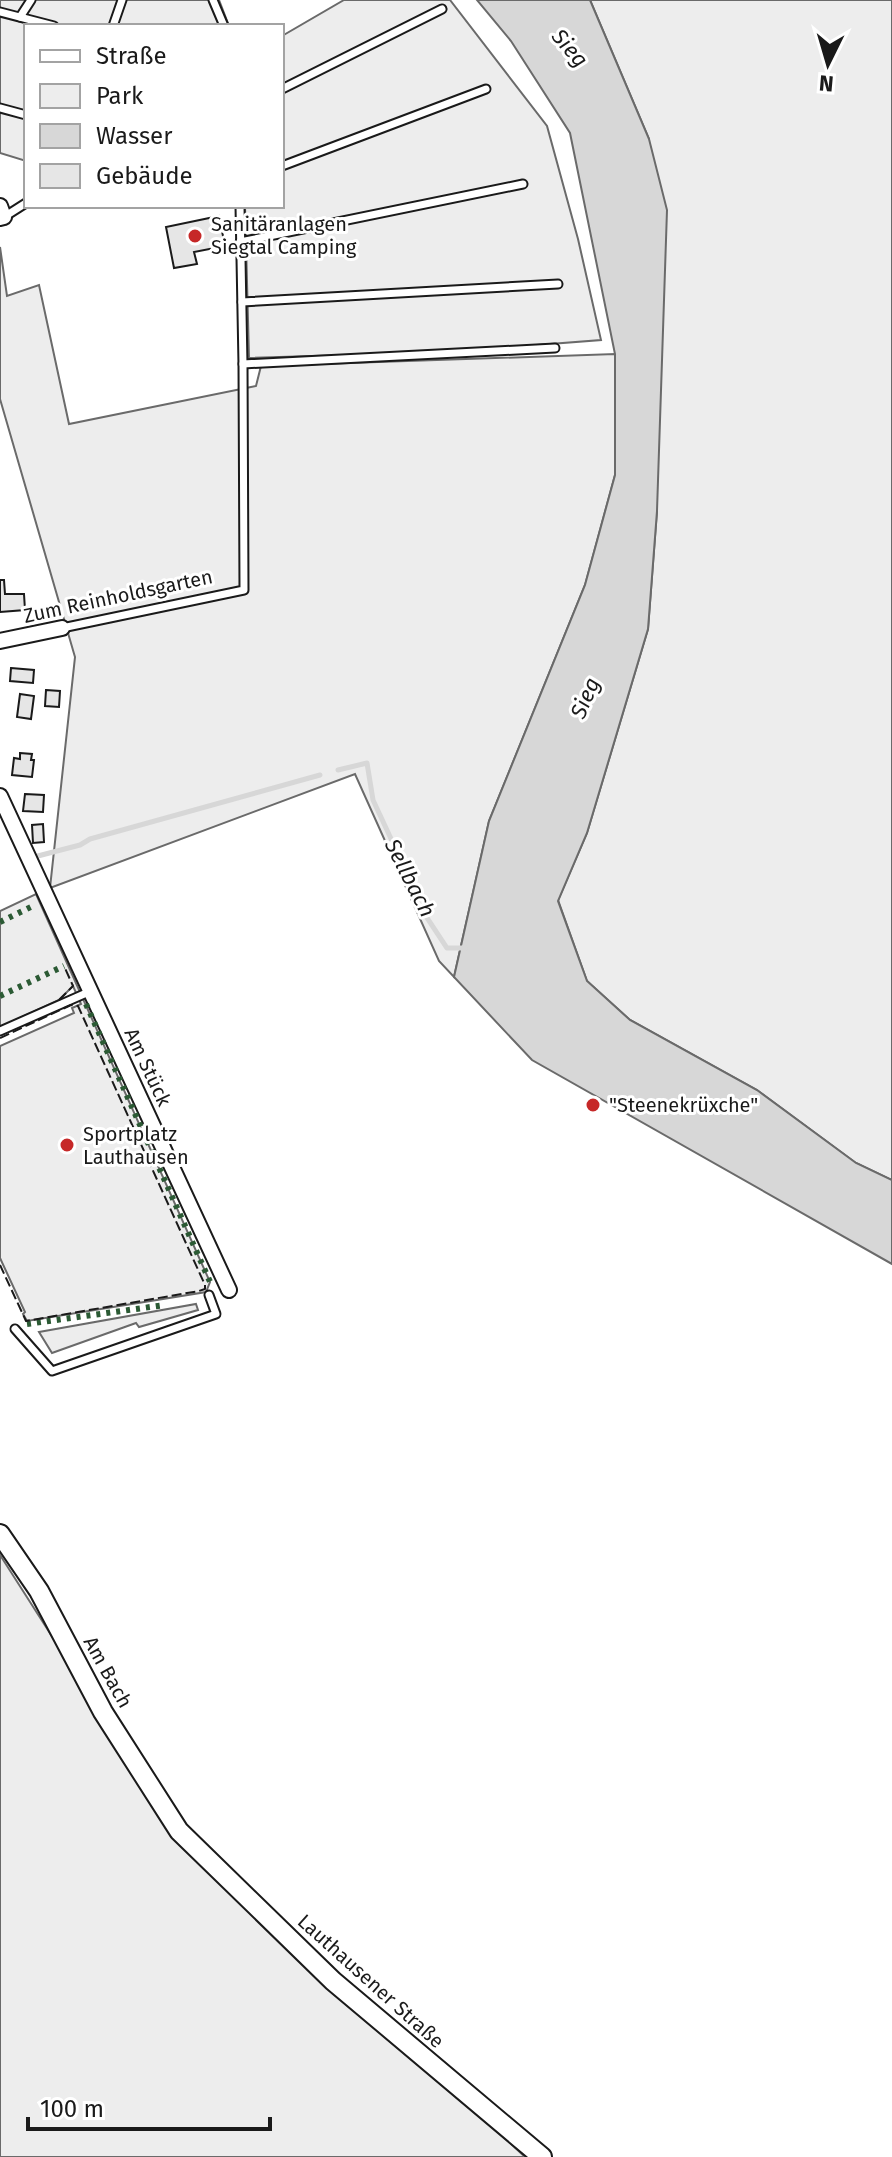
<svg xmlns="http://www.w3.org/2000/svg" width="892" height="2157" font-family="'Fira Sans',sans-serif">
<style>
.green{fill:#ededed;stroke:#6a6a6a;stroke-width:2}
.water{fill:#d7d7d7;stroke:#6a6a6a;stroke-width:2}
.lines{fill:none;stroke-linecap:round;stroke-linejoin:round}
.stream{stroke:#d7d7d7;stroke-width:5}
.building{fill:#e6e6e6;stroke:#1a1a1a;stroke-width:2}
.service-casing{stroke:#1a1a1a;stroke-width:11}
.minor-casing{stroke:#1a1a1a;stroke-width:18}
.tertiary-casing{stroke:#1a1a1a;stroke-width:22}
.service{stroke:#fff;stroke-width:7}
.minor{stroke:#fff;stroke-width:14}
.tertiary{stroke:#fff;stroke-width:18}
.hedge{stroke:#2b5a34;stroke-width:6;stroke-dasharray:4 6;stroke-linecap:butt}
.fence{stroke:#1a1a1a;stroke-width:2;stroke-dasharray:10 4;stroke-linecap:butt}
.poi-dot{fill:#c62828;stroke:#fff;stroke-width:3}
.labels{text-anchor:middle;dominant-baseline:central;stroke-width:6;stroke-linejoin:round;paint-order:stroke}
.poi-label{font-size:20px;fill:#1a1a1a;stroke:#fff;text-anchor:start}
.street-label{font-size:20px;fill:#1a1a1a;stroke:#fff}
.water-label{font-size:22px;font-style:italic;fill:#1a1a1a;stroke:#fff}
</style>
<rect width="100%" height="100%" fill="#fff"/>
<g class="green">
<path d="M0 0H219L229 26H26V161L0 153Z"/>
<path d="M344 0H450L547 126 578 239 601 340 447 352 249 358 245 206H282V36Z"/>
<path d="M590 0H892V1180L856 1163 757 1090 630 1020 587 981 558 900 587 833 648 629 657 511 649 139Z"/>
<path d="M0 247 7 296 39 285 69 424 256 386 261 366 615 354V475L585 585 489 821 454 977 439 961 355 774 50 888 75 657 0 399Z"/>
<path d="M36 894 210 1282 206 1292 27 1321 23 1314 25 1312 0 1258V1046L74 1013 72 1008 81 1004 73 986 59 1000 0 1027V911Z"/>
<path d="M196 1304 198 1310 139 1327 136 1323 52 1353 39 1332Z"/>
<path d="M0 1555 177 1832 525 2157H0Z"/>
</g>
<path class="water" d="M477 0H590L649 139 667 210 657 511 648 629 587 833 558 901 587 981 630 1020 757 1090 856 1163 892 1180V1264L532 1060 454 977 489 821 585 585 615 475V354L570 133 511 41Z"/>
<g class="lines">
<g class="stream">
<path d="M338 770 367 763 373 800 399 856 408 885 420 907 447 948H465"/>
<path d="M34 857 80 845 90 839 320 775"/>
</g>
</g>
<g class="building">
<path d="M219 216 225 246 194 252 197 264 174 268 166 227Z"/>
<path d="M0 580H4L5 594H24L25 610 0 612Z"/>
<path d="M11 668 34 670 33 683 10 681Z"/>
<path d="M46 690 60 691 59 707 45 706Z"/>
<path d="M20 694 34 696 31 719 17 717Z"/>
<path d="M20 753 32 754 31 760H34L32 777 12 775 14 758 20 759Z"/>
<path d="M25 794 44 795 43 812 23 811Z"/>
<path d="M43 824 44 842 33 843 32 825Z"/>
</g>
<g class="lines">
<defs>
<g id="service">
<path d="M213 0 224 26"/>
<path d="M0 12 54 26"/>
<path d="M20 17 31 0"/>
<path d="M113 26 122 0"/>
<path d="M282 89 442 9"/>
<path d="M0 108 26 115"/>
<path d="M282 166 486 89"/>
<path d="M4 217 26 203"/>
<path d="M240 242 523 184"/>
<path d="M242 302 558 284"/>
<path d="M243 364 555 348"/>
<path d="M62 628 244 590 243 364 240 206"/>
<path d="M0 1031 91 991"/>
<path d="M15 1329 52 1371 216 1314 209 1295"/>
</g>
<g id="minor">
<path d="M0 206 4 217 0 218"/>
<path d="M0 641 62 628"/>
<path d="M0 796 229 1290"/>
</g>
<path id="tertiary" d="M0 1534 39 1591 103 1712 179 1831 333 1981 542 2157"/>
</defs>
<use href="#service" class="service-casing"/>
<use href="#minor" class="minor-casing"/>
<use href="#tertiary" class="tertiary-casing"/>
<use href="#service" class="service"/>
<use href="#minor" class="minor"/>
<use href="#tertiary" class="tertiary"/>
<g class="hedge">
<path d="M0 922 35 905"/>
<path d="M0 996 64 966"/>
<path d="M86 1004 211 1284"/>
<path d="M27 1324 165 1305"/>
</g>
<g class="fence">
<path d="M59 1000 73 986 64 966"/>
<path d="M0 1038 71 1005 78 1006 205 1285V1289L199 1291 26 1321 0 1265"/>
</g>
</g>
<g class="poi-dot">
<circle cx="195" cy="236" r="8"/>
<circle cx="593" cy="1105" r="8"/>
<circle cx="67" cy="1145" r="8"/>
</g>
<g class="labels">
<g class="poi-label">
<text x="211" y="224">Sanitäranlagen<tspan x="211" dy="23">Siegtal Camping</tspan></text>
<text x="609" y="1105">"Steenekrüxche"</text>
<text x="83" y="1134">Sportplatz<tspan x="83" dy="23">Lauthausen</tspan></text>
</g>
<g class="street-label">
<text transform="translate(118 596) rotate(-12)">Zum Reinholdsgarten</text>
<text transform="translate(148 1067) rotate(65)">Am Stück</text>
<text transform="translate(108 1672) rotate(61)">Am Bach</text>
<text transform="translate(371 1981) rotate(42)">Lauthausener Straße</text>
</g>
<g class="water-label">
<text transform="translate(570 48) rotate(49)">Sieg</text>
<text transform="translate(585 698) rotate(-67)">Sieg</text>
<text transform="translate(410 878) rotate(63)">Sellbach</text>
</g>
</g>
<rect x="24" y="24" width="260" height="184" fill="#ffffff" stroke="#a3a3a3" stroke-width="2"/>
<rect x="40" y="50" width="40" height="12" fill="#ffffff" stroke="#a3a3a3" stroke-width="2"/>
<text x="96" y="64" font-size="24" fill="#1a1a1a">Straße</text>
<rect x="40" y="84" width="40" height="24" fill="#ededed" stroke="#a3a3a3" stroke-width="2"/>
<text x="96" y="104" font-size="24" fill="#1a1a1a">Park</text>
<rect x="40" y="124" width="40" height="24" fill="#d7d7d7" stroke="#a3a3a3" stroke-width="2"/>
<text x="96" y="144" font-size="24" fill="#1a1a1a">Wasser</text>
<rect x="40" y="164" width="40" height="24" fill="#e6e6e6" stroke="#a3a3a3" stroke-width="2"/>
<text x="96" y="184" font-size="24" fill="#1a1a1a">Gebäude</text>
<g transform="translate(828 64) rotate(185)" stroke="#ffffff" stroke-width="6" paint-order="stroke">
<path d="M0-6L14 30L0 20L-14 30Z" fill="#1a1a1a"/>
<text y="-12" font-size="22" font-weight="bold" text-anchor="middle" fill="#1a1a1a">N</text>
</g>
<path d="M28 2117v12h242v-12" fill="none" stroke="#1a1a1a" stroke-width="4"/>
<text x="40" y="2117" font-size="24" fill="#1a1a1a" stroke="#ffffff" stroke-width="6" paint-order="stroke">100 m</text>
</svg>
